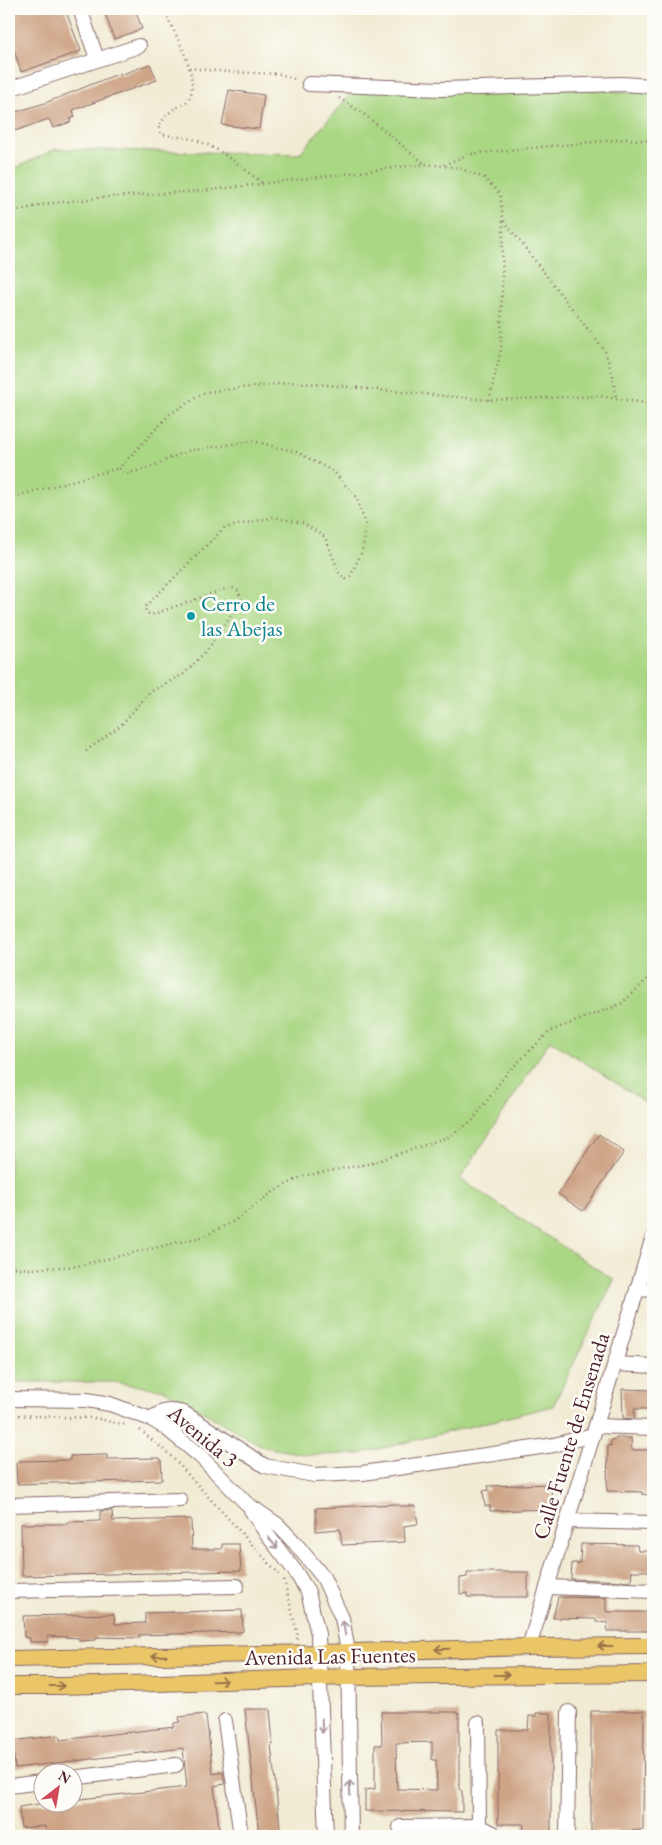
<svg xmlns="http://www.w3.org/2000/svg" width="662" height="1845" font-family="'EB Garamond',serif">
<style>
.green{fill:#aad784;stroke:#7a7b58}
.building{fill:#cea486;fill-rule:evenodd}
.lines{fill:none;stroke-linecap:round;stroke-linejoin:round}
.minor-casing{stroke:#846666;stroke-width:16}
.major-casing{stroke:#846666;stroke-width:18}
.path{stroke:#846666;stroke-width:2.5;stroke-dasharray:1 4;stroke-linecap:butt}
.minor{stroke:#fff;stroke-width:14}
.major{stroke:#ebc669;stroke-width:16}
.oneway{stroke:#ae9aa0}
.oneway2{stroke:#9a724a}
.culture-dot{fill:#0f9aa8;stroke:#fdfcf7;stroke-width:2}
.labels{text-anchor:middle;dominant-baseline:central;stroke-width:5;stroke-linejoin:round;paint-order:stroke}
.culture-label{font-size:22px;fill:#0d838f;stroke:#fdfcf7;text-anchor:start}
.street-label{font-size:22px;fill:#4a1f2b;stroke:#fdfcf7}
</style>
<rect width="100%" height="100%" fill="#fdfcf7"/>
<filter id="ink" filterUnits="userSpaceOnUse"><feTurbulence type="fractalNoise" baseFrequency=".02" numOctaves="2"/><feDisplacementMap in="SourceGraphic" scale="10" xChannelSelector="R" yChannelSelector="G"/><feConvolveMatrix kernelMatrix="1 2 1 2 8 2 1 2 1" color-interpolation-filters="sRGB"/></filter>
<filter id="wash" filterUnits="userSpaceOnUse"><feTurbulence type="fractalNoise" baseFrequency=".0096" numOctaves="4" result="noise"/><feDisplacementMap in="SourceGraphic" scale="20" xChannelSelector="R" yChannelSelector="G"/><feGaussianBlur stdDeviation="1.12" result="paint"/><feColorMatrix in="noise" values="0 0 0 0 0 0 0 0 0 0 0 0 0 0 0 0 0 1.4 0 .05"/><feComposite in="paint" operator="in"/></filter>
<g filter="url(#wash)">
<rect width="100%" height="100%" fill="#f1ebd3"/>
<path class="green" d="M359 84H491L629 92H653V1107L550 1040 460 1179 614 1280 553 1406 359 1454 309 1455 264 1447 165 1390 113 1382H9V171L56 149 299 154Z"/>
<g id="blocks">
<g class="building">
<path d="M9 9H65L81 51 21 72 9 35H11L9 29Z"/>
<path d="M107 9H135L142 29 114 39 104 10Z"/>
<path d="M150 64 157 80 73 110 75 117 70 119 71 122 53 128 49 119 9 133V114L45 103 120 73V75Z"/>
<path d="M229 90 264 95 259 129 222 125Z"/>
<path d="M599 1134 624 1152 583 1211 558 1194Z"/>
<path d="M622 1389 653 1390V1409H634V1419L623 1418Z"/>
<path d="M615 1438H631L632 1450H653V1496L642 1494V1492L607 1491 608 1445 611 1446V1440L616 1439Z"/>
<path d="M101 1455H107V1459L159 1458 161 1459 162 1480 17 1484 16 1463 18 1461 70 1460V1456Z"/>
<path d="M551 1484 552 1509 490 1511V1506H485L483 1491 489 1490 488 1486Z"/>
<path d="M396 1504 400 1506H415L418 1524 404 1526 405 1542 342 1545 340 1529 316 1531V1508Z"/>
<path d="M100 1511H112L113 1521 191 1519 192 1549H222V1544H239L241 1571 22 1576 21 1524H67V1522L100 1521Z"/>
<path d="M581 1544 637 1545 638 1551H653V1571H632L631 1581 571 1579 572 1563H580Z"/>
<path d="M467 1572H528V1597H467V1593L460 1594V1578L467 1577Z"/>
<path d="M558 1597 606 1598V1611L608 1612H653V1631H607L608 1623 596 1622V1619L553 1618Z"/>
<path d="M242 1610 243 1631 240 1632 139 1635V1638L96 1637V1640L79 1641V1638L48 1636V1642H30V1638L24 1637 23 1616 114 1614 115 1624 145 1623V1613Z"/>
<path d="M245 1709H270L273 1745H271L281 1836H269V1834L259 1835Z"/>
<path d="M591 1711H644L643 1830 591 1832Z"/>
<path d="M381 1712H459V1789L462 1791V1812L365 1811V1790L375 1789V1745H382ZM432 1742V1760H436L437 1790 397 1789 396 1743Z"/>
<path d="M536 1713H551V1832H523L524 1824H498V1730H528L529 1716H536Z"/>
<path d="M204 1714V1716H206L213 1774 223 1772 225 1784 214 1786 220 1836H46L45 1826 21 1828 19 1807 51 1802H72V1800L187 1787 183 1748 15 1768 12 1741 59 1735 60 1740 174 1727V1723L180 1722 179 1717Z"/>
</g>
</g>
</g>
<g filter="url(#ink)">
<use href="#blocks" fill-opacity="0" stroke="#846666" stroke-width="1"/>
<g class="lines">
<defs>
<g id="minor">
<path d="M80 9 97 59"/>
<path d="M309 84 441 89 622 84 653 86"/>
<path d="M9 89 139 46"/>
<path d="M637 1289 653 1290"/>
<path d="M616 1364 653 1366"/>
<path d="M9 1399 87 1400 110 1404 151 1419 166 1428 200 1456 246 1503 278 1525 295 1543 323 1577 342 1618 348 1651 351 1836"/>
<path d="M151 1419C163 1409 171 1410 184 1413L265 1466 314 1475 363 1473 554 1445 593 1435"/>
<path d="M596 1426 653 1428"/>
<path d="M9 1505 180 1500"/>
<path d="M251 1510 266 1533 295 1571 308 1592 318 1634 326 1836"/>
<path d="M567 1521 653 1523"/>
<path d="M548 1587 653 1591"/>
<path d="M9 1591 237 1586"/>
<path d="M529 1647 653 1237"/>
<path d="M225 1721 241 1836"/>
<path d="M478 1723 479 1826"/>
<path d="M72 1778 176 1765"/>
<path d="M9 1786 42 1782"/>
<path d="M400 1827 479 1826 493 1833V1836"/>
<path d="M567 1836 569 1712"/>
</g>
<g id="major">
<path d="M9 1659 319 1653 529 1647 653 1646"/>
<path d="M9 1686H63L348 1677 653 1674"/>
</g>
</defs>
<use href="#minor" class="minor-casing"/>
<use href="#major" class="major-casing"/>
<g class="path">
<path d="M162 9C173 28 203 81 188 100 185 104 179 106 174 109 168 113 163 120 158 126L161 134C173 137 185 137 196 140 221 149 242 167 262 183"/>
<path d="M189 68 228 72 280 74 297 80"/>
<path d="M339 98 365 115 425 164"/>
<path d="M444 165 469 154 626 139 653 141"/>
<path d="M9 213 45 204 107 197 203 191 425 164 459 168 484 178 500 194 503 220 501 350 489 400"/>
<path d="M504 221 605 351 613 376 616 398"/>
<path d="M9 498 119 468"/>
<path d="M653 662 649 673 653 680"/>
<path d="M86 751 122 724 150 692 184 674 210 647 241 600 239 591 231 587 151 615 146 612 145 607 224 528 274 517 303 523 325 537 340 575 346 579 350 577 362 552 366 525 356 497 334 472 297 452 253 441 187 451 148 468 126 474 119 468 170 414 205 392 295 382 489 400 598 396 653 404"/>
<path d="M9 1267 30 1269 77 1266 205 1236 234 1221 276 1190 303 1176 372 1163 448 1137 472 1121 507 1073 550 1031 621 1004 653 974"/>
<path d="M9 1415 94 1418 126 1425"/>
<path d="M140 1430 170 1455 279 1574"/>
<path d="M284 1580 298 1636 296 1640"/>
</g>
<use href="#minor" class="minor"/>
<use href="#major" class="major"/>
</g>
<defs><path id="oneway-shaft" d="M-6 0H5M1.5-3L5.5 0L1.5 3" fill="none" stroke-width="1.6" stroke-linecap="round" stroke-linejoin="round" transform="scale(1.25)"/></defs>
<g class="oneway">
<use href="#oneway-shaft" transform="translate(273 1543) rotate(51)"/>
<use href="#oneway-shaft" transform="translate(344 1628) rotate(-100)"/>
<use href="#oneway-shaft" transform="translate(322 1726) rotate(88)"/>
<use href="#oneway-shaft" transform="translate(350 1788) rotate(-91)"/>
</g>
<g class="oneway2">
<use href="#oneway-shaft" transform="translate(605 1646) rotate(180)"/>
<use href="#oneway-shaft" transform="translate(442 1649) rotate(178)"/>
<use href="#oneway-shaft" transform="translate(159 1656) rotate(179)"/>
<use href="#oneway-shaft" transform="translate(502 1675)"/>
<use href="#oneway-shaft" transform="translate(220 1681) rotate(-2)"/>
<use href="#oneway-shaft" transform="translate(57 1686)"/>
</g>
</g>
<circle class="culture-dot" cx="191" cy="616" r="5"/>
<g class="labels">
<g class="culture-label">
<text x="201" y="603">Cerro de<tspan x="201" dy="25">las Abejas</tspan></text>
</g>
<g class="street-label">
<text transform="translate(203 1436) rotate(40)">Avenida 3</text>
<text transform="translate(571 1436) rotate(-73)">Calle Fuente de Ensenada</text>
<text transform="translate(330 1656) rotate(-1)">Avenida Las Fuentes</text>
</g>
</g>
<rect width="662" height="1845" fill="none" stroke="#fdfcf7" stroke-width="30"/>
<g transform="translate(58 1788) rotate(31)"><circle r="24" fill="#fdfcf7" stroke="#b5a4a5"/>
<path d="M0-4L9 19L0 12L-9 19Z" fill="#d1495b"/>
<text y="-8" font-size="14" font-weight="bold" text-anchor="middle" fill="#4a1f2b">N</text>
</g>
</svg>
